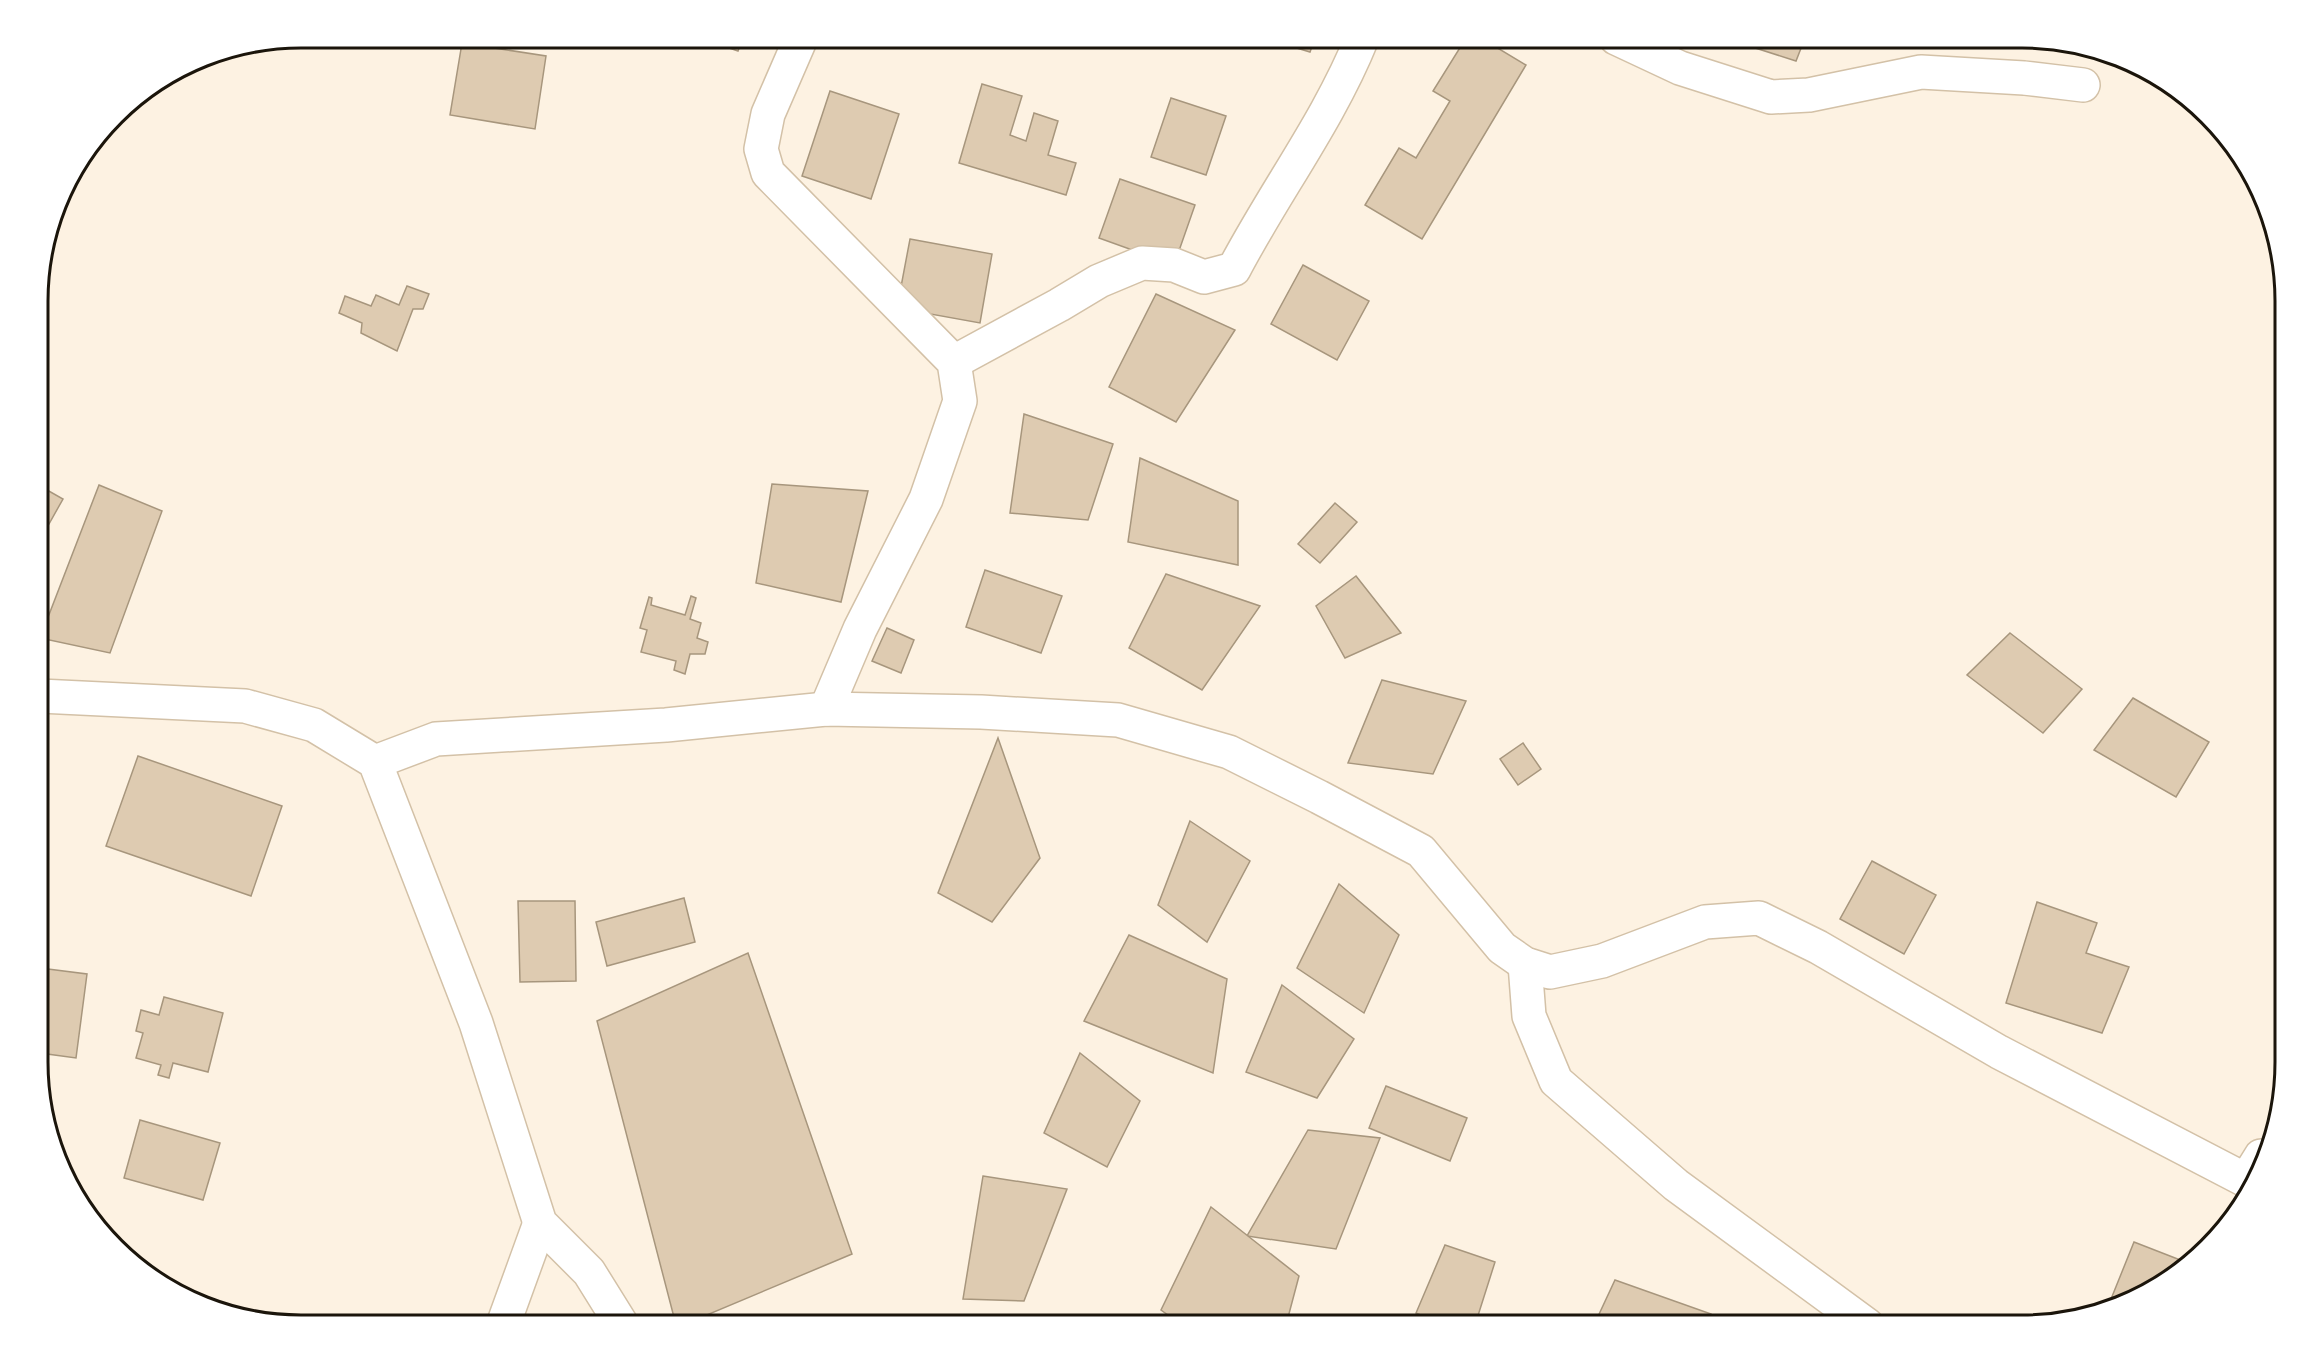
<svg xmlns="http://www.w3.org/2000/svg" width="2323" height="1363" font-family="'Noto Sans',sans-serif">
<style>
.building{fill:#decbb1;stroke:#a7967d;stroke-width:1.5}
.lines{fill:none;stroke-linecap:round;stroke-linejoin:round}
.street-casing{stroke:#d3c1a7;stroke-width:36}
.street{stroke:#fff;stroke-width:33}
.rim{fill:none;stroke:#1b150b;stroke-width:3}
</style>
<rect width="100%" height="100%" fill="#fdf2e2"/>
<g class="building">
<path d="M700 38H743L738 51Z"/>
<path d="M1263 38H1315L1310 52Z"/>
<path d="M1466 38H1481L1526 65 1422 239 1365 205 1399 148 1416 158 1450 101 1433 91Z"/>
<path d="M1724 38H1805L1796 61Z"/>
<path d="M462 43 546 56 535 129 450 115Z"/>
<path d="M982 84 1022 96 1010 135 1026 141 1034 113 1058 121 1048 155 1076 163 1066 195 959 163Z"/>
<path d="M830 91 899 114 871 199 802 176Z"/>
<path d="M1171 98 1226 116 1206 175 1151 157Z"/>
<path d="M1120 179 1195 205 1174 265 1099 238Z"/>
<path d="M910 239 992 254 980 323 897 308Z"/>
<path d="M1303 265 1369 301 1337 360 1271 324Z"/>
<path d="M407 286 429 294 423 309H413L397 351 361 333 362 323 339 313 345 296 371 306 376 295 399 305Z"/>
<path d="M1156 294 1235 330 1176 422 1109 387Z"/>
<path d="M1024 414 1113 444 1088 520 1010 513Z"/>
<path d="M1140 458 1238 501V565L1128 542Z"/>
<path d="M772 484 868 491 841 602 756 583Z"/>
<path d="M99 485 162 511 110 653 40 638Z"/>
<path d="M40 486 63 499 40 540Z"/>
<path d="M1335 503 1357 522 1320 563 1298 544Z"/>
<path d="M985 570 1062 596 1041 653 966 627Z"/>
<path d="M1166 574 1260 606 1202 690 1129 648Z"/>
<path d="M1356 576 1401 633 1345 658 1316 606Z"/>
<path d="M691 596 696 598 690 619 701 623 697 638 708 642 705 654H690L685 674 674 670 676 661 641 652 647 630 640 628 649 597 652 598 651 605 685 615Z"/>
<path d="M887 628 914 640 901 673 872 661Z"/>
<path d="M2010 633 2082 689 2043 733 1967 675Z"/>
<path d="M1382 680 1466 701 1433 774 1348 763Z"/>
<path d="M2133 698 2209 742 2176 797 2094 750Z"/>
<path d="M998 738 1040 858 992 922 938 893Z"/>
<path d="M1523 743 1541 769 1518 785 1500 759Z"/>
<path d="M138 756 282 806 251 896 106 846Z"/>
<path d="M1190 821 1250 861 1207 942 1158 905Z"/>
<path d="M1872 861 1936 895 1904 954 1840 919Z"/>
<path d="M1339 884 1399 935 1364 1013 1297 968Z"/>
<path d="M684 898 695 942 607 966 596 922Z"/>
<path d="M518 901H575L576 981 520 982Z"/>
<path d="M2037 902 2097 923 2086 953 2129 967 2102 1033 2006 1003Z"/>
<path d="M1129 935 1227 979 1213 1073 1084 1021Z"/>
<path d="M748 953 852 1254 683 1325H676L597 1021Z"/>
<path d="M40 968 87 974 76 1058 40 1053Z"/>
<path d="M1282 985 1354 1039 1317 1098 1246 1072Z"/>
<path d="M164 997 223 1013 208 1072 173 1063 169 1078 158 1075 161 1065 136 1058 143 1033 136 1031 141 1010 159 1015Z"/>
<path d="M1080 1053 1140 1101 1107 1167 1044 1133Z"/>
<path d="M1386 1086 1467 1118 1450 1161 1369 1128Z"/>
<path d="M140 1120 220 1143 203 1200 124 1178Z"/>
<path d="M1308 1130 1380 1138 1336 1249 1247 1236Z"/>
<path d="M983 1176 1067 1189 1024 1301 963 1299Z"/>
<path d="M1211 1207 1299 1276 1286 1325H1182L1161 1310Z"/>
<path d="M2134 1242 2188 1263 2154 1290 2109 1304Z"/>
<path d="M1445 1245 1495 1262 1475 1325H1443L1416 1313Z"/>
<path d="M1615 1280 1711 1314 1709 1325H1594Z"/>
</g>
<g class="lines">
<defs>
<g id="street">
<path d="M801 38 768 114 761 149 768 173 954 362 960 401 926 499 860 629 826 709"/>
<path d="M1616 38 1680 68 1771 97 1809 95 1921 72 2024 78 2083 85"/>
<path d="M954 362 1059 305 1099 281 1142 263 1174 265 1204 277 1234 269C1275 191 1329 120 1362 38"/>
<path d="M40 696 245 706 314 725 375 762 476 1023 540 1223 589 1272 622 1325"/>
<path d="M375 762 436 739 666 725 826 709 981 712 1118 720 1229 752 1319 797 1421 851 1502 948 1525 964 1550 972 1602 961 1705 922 1759 918 1818 947 1999 1052 2253 1184"/>
<path d="M1525 964 1529 1016 1556 1081 1676 1185 1867 1325"/>
<path d="M2246 1180 2261 1156"/>
<path d="M503 1325 540 1223"/>
</g>
</defs>
<use href="#street" class="street-casing"/>
<use href="#street" class="street"/>
</g>
<path d="M0 0H2323V1363H0ZM301 48H2022A253 253 0 0 1 2275 301V1062A253 253 0 0 1 2022 1315H301A253 253 0 0 1 48 1062V301A253 253 0 0 1 301 48Z" fill="#fff" fill-rule="evenodd"/>
<path class="rim" d="M301 48H2022A253 253 0 0 1 2275 301V1062A253 253 0 0 1 2022 1315H301A253 253 0 0 1 48 1062V301A253 253 0 0 1 301 48Z"/>
</svg>
